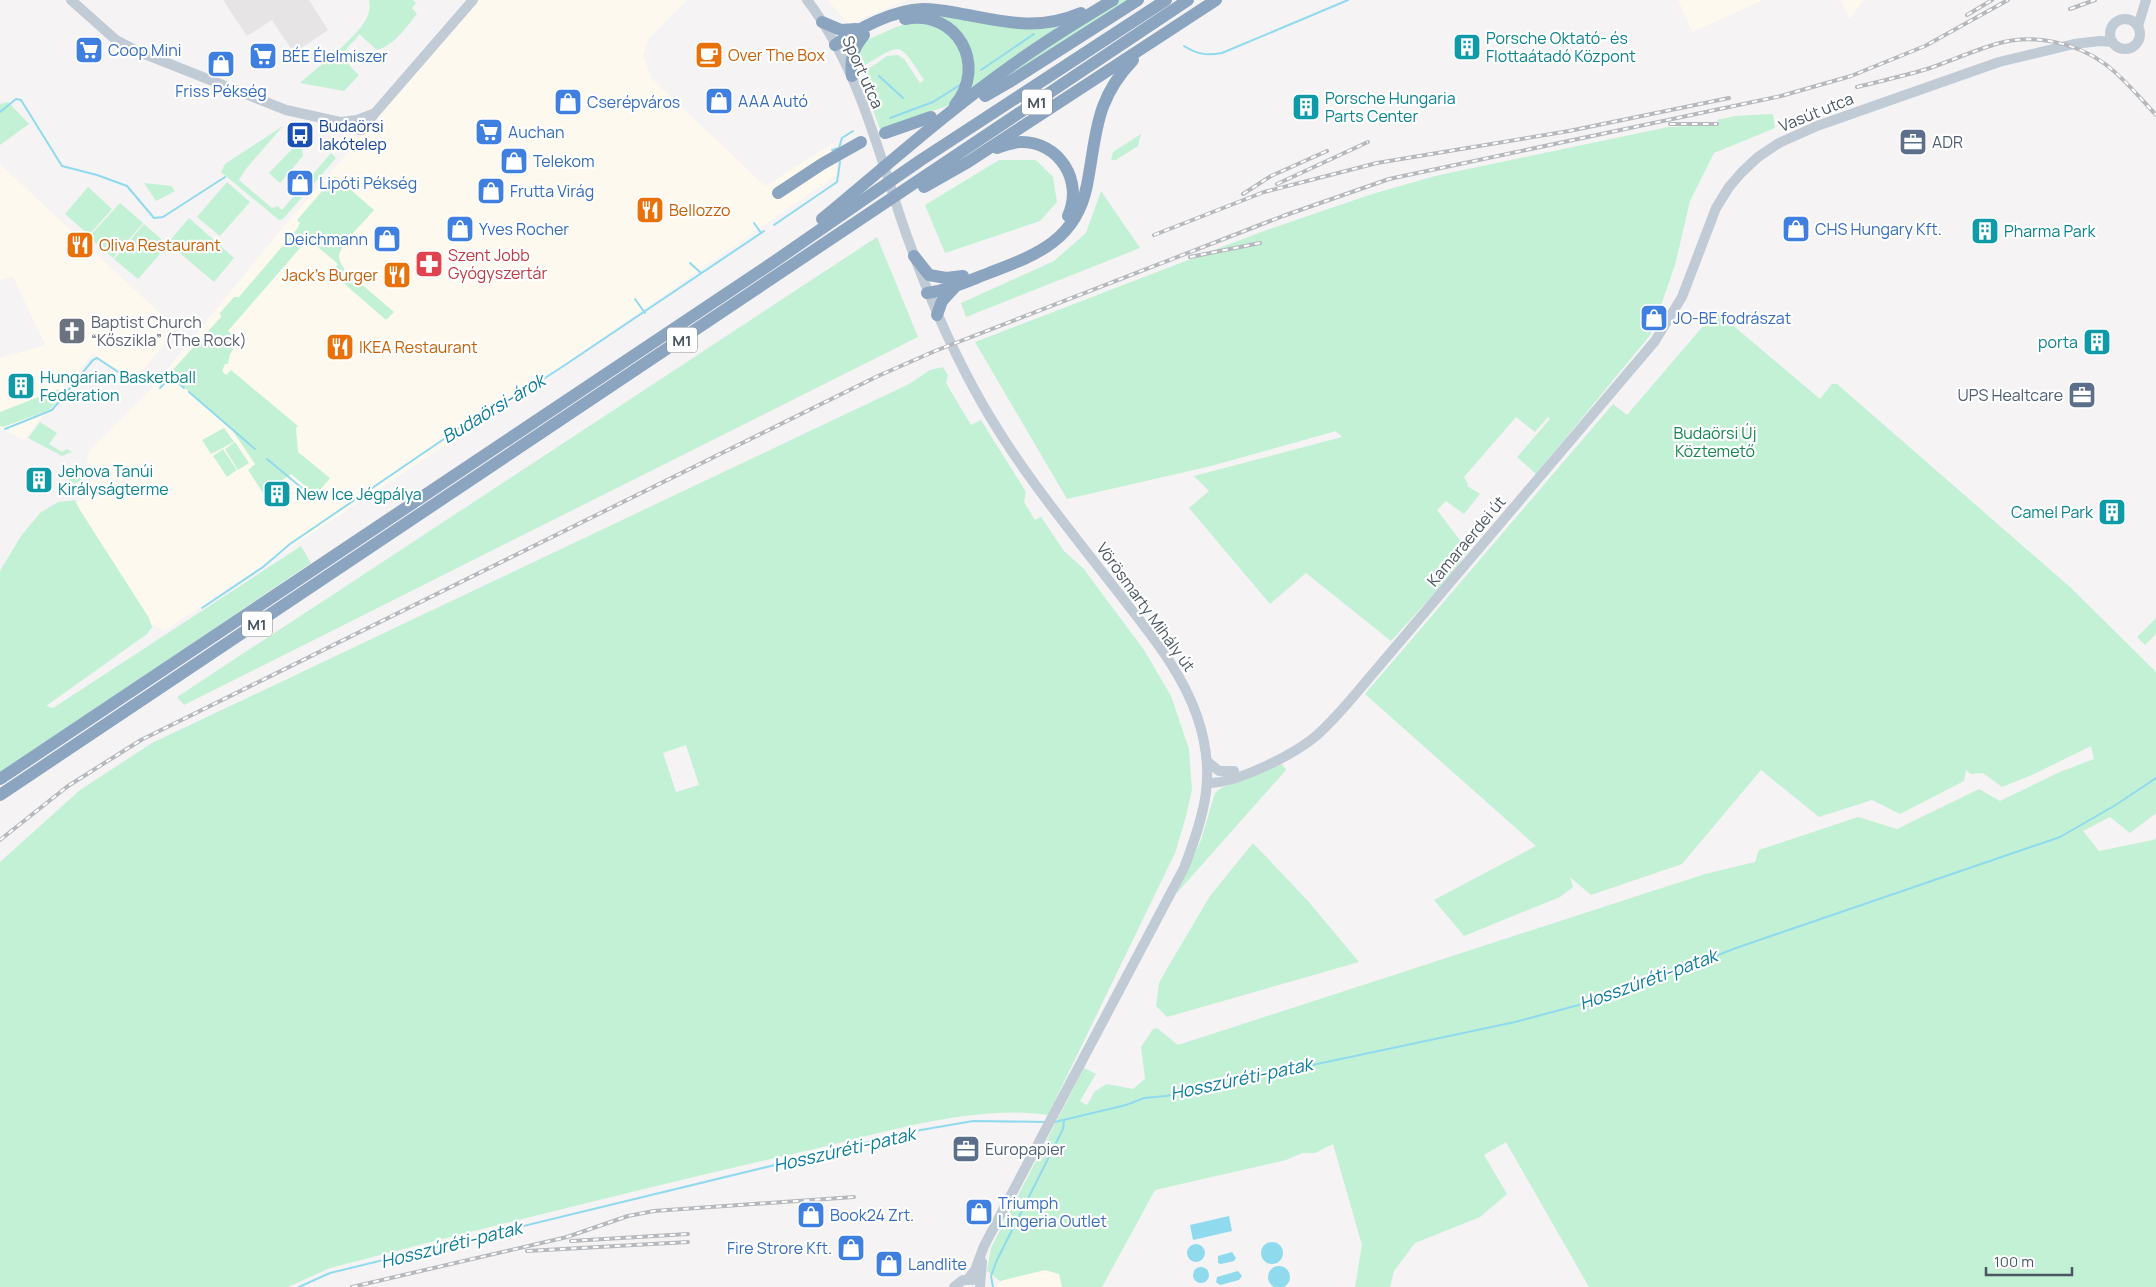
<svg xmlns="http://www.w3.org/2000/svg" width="2156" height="1287" font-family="Manrope,sans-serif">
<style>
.commercial{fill:#fdf9ef}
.education{fill:#e6e4e5}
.green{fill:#c3f1d5;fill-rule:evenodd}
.water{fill:#90daee}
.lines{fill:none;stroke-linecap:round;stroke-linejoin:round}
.stream{stroke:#90daee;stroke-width:2}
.secondary{stroke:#c1cbd6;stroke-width:10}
.highway{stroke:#8ba5c1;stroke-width:12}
.rail-casing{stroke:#b5b8bd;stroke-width:4}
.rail{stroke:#fff;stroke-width:2;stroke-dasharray:5.5;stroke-linecap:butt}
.labels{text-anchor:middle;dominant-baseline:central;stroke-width:4.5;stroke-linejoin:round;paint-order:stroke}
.shield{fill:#fff;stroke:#808990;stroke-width:1}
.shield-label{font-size:15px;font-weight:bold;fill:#4a5661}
.culture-label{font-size:16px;fill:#0d838f;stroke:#fff;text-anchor:start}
.shop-label{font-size:16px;fill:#366cbe;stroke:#fff;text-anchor:start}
.food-label{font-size:16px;fill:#c56008;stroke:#fff;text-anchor:start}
.street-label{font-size:16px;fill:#4a5661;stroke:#fff}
.transit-label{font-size:16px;fill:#164399;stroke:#fff;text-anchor:start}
.service-label{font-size:16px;fill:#4e5e75;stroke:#fff;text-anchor:start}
.health-label{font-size:16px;fill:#be3a42;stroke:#fff;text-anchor:start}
.worship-label{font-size:16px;fill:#5b616d;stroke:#fff;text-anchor:start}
.park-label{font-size:16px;fill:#17864f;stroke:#fff}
.water-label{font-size:18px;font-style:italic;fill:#0c7c9b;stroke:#fff}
</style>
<rect width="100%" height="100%" fill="#f5f3f3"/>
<g class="commercial">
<path d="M476 0H687L648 40 643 55 652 79 765 186 833 143 838 174 484 420 173 625 163 631 155 625 146 626 72 503 83 500 84 490 90 480 87 460 90 450 151 389 284 226 358 141 376 114Z"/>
<path d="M827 0H907L849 24Z"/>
<path d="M1678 0H1763L1692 32Z"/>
<path d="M1841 0H1864L1849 19Z"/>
<path d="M0 164 177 329 134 381 93 353 24 440 0 428V358L45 345 13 277 0 280Z"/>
<path d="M1045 1270 1059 1274 1062 1287H996L1000 1281Z"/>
</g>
<path class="education" d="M223 0H309L328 30 294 53 272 20 247 36Z"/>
<g class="green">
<path d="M369 0H413L416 3 412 8 417 14C406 27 395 45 377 50L359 34C356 40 352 42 348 47 339 57 351 67 359 75L344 91 300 83C317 68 361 35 368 15 370 10 370 5 369 0Z"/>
<path d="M1120 0H1131L991 87 1097 12Z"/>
<path d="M911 13 1055 27 1056 28 969 93 965 41Z"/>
<path d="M917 22 943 29 961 50 965 76 950 105 880 129 862 80 864 72 887 56 898 55 904 59 920 83 924 80C898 40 902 43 862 67L856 65V62L865 41 896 27Z"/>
<path d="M8 102 29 124 0 145V104Z"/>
<path d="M1773 114 1775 128 1714 153 1690 201 1675 265 1651 334 1536 474 1517 457 1550 419 1548 417 1535 432 1516 417 1464 477 1468 484 1467 486 1480 494 1464 514 1446 501 1437 510 1468 551 1453 573 1391 641 1306 573 1270 604 1189 508 1209 491 1194 476 1342 437 1336 431 1211 466 1067 499 975 342 1261 232 1369 195 1435 176 1668 127 1719 125 1717 120 1735 116Z"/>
<path d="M283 126 245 170 239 180 272 208 278 206 282 210 331 153 336 158 283 219 279 220 221 172 225 164Z"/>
<path d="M1141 134 1138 146 1116 160H1111L1113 152Z"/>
<path d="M296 145 302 148 303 156 280 183 269 173Z"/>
<path d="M999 160H1036L1053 177 1057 202 1040 221 945 253 925 205Z"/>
<path d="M335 176 374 210C366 220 340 244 339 256 339 262 343 267 346 271L394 312 386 320 332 273 338 264 308 239 228 331 239 341 230 354 228 364H225L222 371 226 375 231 370 298 426 296 428 298 452 330 478 316 495 291 474 263 493 248 470 255 464 230 427 169 374 221 317 220 313 234 297H239L297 229 300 223 297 220Z"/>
<path d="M227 182 250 202 220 236 197 217Z"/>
<path d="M144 183 171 186 175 191 156 201Z"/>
<path d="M88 187 112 209 89 235 65 214Z"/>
<path d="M1101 191 1140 248 966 317 961 303 1054 261 1086 233Z"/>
<path d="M120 203 143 223 113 258 89 237Z"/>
<path d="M189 218 234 258 214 282 168 243Z"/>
<path d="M144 224 168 245 138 279 114 259Z"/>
<path d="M877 237 918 337 184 705 177 697Z"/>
<path d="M1716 311 1820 399 1832 384H1837L2070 587 2156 672V813L2130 833 2110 817 2083 831 2099 851 2153 840 2156 838V1287H1589L1506 1142 1484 1155 1507 1194 1480 1217 1415 1243 1394 1271 1390 1287H1355L1362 1245 1333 1144 1315 1153H1302L1286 1160 1155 1190 1102 1287H1062L1059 1274 1045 1270 1000 1281 987 1271 991 1248 1084 1068 1096 1074 1080 1101 1087 1105 1095 1091 1107 1084 1133 1089 1145 1079 1141 1047 1153 1029 1157 1028 1178 1045 1705 874 1755 862 1759 850 1858 817 1897 829 1979 789 2000 801 2060 772 2094 759 2091 746 2034 774 2002 787 1983 773 1971 774 1966 770 1964 781 1900 814 1872 800 1819 817 1761 770 1682 864 1591 895 1570 877 1573 887 1560 897 1464 936 1434 900 1536 846 1365 694 1613 404 1627 415Z"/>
<path d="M943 367 948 375 946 383 971 425 981 420 1026 492 1024 502 1035 520 1041 517 1064 551 1083 568 1144 650 1171 696 1189 749 1192 790 1185 820 1175 853 1048 1115C974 1104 883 1133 810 1150 649 1186 490 1227 330 1268L288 1287H0V862L80 790 152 743 909 384 930 370ZM686 745 699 785 676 792 663 753Z"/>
<path d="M59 389 62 395 49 410 3 427 0 426V412Z"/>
<path d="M40 422 57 433 49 444 62 452 67 449 72 452 62 456 28 438Z"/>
<path d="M224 428 234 442 211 454 202 440Z"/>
<path d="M235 442 249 463 238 470 225 449Z"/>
<path d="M223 449 237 470 227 477 213 456Z"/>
<circle cx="75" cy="476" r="7"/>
<path d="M75 500 80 510 149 618 152 627 147 634 46 706 53 708 301 546 311 563 0 773V571L21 536 40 513 58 502Z"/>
<path d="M2156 618V634L2145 645 2137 637Z"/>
<path d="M1282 764 1286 770 1176 894 1201 840 1215 793 1221 788Z"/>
<path d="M1253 843 1308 901 1359 962 1167 1017 1156 1006 1159 983 1168 967 1210 896Z"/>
</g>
<g class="water">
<path d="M1229 1216 1232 1231 1193 1240 1190 1225Z"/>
<circle cx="1272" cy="1253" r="11"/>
<circle cx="1196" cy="1253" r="9"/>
<path d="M1232 1252 1236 1258 1234 1261 1221 1264 1218 1263V1256Z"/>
<circle cx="1279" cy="1277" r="11"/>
<circle cx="1201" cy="1275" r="8"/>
<path d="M1238 1271 1242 1276 1239 1280 1220 1285 1216 1282 1217 1277Z"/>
</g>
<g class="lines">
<g class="stream">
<path d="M1184 46C1197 54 1206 56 1222 53L1348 0"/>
<path d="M981 70 1034 34"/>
<path d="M879 76 903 98"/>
<path d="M0 112 16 99 21 100 62 166 97 175 127 186 154 218 163 217 225 177"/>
<path d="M890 118 933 102 960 85"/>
<path d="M832 150 839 148 842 138 853 131"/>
<path d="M754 223 761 233"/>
<path d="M774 225 837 182 840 162"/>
<path d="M690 263 701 273"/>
<path d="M635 299 645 313"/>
<path d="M160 388 171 376 184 388"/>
<path d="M189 392 255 449"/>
<path d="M5 429 52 410 93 360 97 358 135 383"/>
<path d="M267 459 314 498"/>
<path d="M202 608 263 567 290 544 463 426 481 412 511 400 565 365 764 231"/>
<path d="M1055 1122 1126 1105 1144 1098 1166 1096 1515 1022 1620 994 1736 948 2060 837 2114 806 2156 778"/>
<path d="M299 1287 330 1273 915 1131 973 1121 1045 1122"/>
<path d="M993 1287 991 1276 997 1260 1063 1129 1064 1121"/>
</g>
<g class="secondary">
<path d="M71 0 116 40 137 51 286 110 340 122 354 129 362 130 375 113 473 0"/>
<path d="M807 0C855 62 876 142 900 216 922 281 948 344 983 405 1022 473 1073 534 1121 596 1150 634 1181 670 1197 716 1217 774 1205 813 1184 868L984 1246 975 1270 968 1279"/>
<circle cx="2125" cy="34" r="15"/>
<path d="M2138 26 2146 0"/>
<path d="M341 122 357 120 373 114"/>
<path d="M1208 762 1219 771H1234"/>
<path d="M1207 783C1235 784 1288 757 1311 740 1324 730 1335 717 1347 704L1655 341 1682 297 1716 208 1729 187 1742 172 1758 157 1779 143 1817 126 1999 62 2074 44 2100 41 2112 42"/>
<path d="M980 1286 982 1262"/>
<path d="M954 1287 963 1280H973"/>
</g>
<g class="highway">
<path d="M905 19C957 9 988 65 955 105"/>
<path d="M822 22 841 30 856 29"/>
<path d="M835 45C859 28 893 10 923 9 934 9 946 11 957 13 1002 21 1036 32 1081 13"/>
<path d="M852 76C850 59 853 48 864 35"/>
<path d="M985 96 1011 81 1138 0"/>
<path d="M885 133 931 117"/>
<path d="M997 148C1004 146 1012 142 1020 142 1059 141 1084 181 1068 216"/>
<path d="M924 187 968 162 1216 0"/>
<path d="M778 193 822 164 861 142"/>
<path d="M822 219C884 168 945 113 1011 66 1044 42 1078 21 1113 0"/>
<path d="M914 256 929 275 946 278 963 276"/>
<path d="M927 293C949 290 968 281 989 273 1036 255 1076 241 1087 185 1097 134 1094 101 1133 60"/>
<path d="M937 315 942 301 954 288"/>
<path d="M0 779 775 261 921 160 1166 0"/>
<path d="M0 795 1188 0"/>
</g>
<defs>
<g id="rail">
<path d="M2070 9 2095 0"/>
<path d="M1967 15 1992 0"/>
<path d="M1857 87C1881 81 1904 76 1927 69 1950 61 1973 51 1996 44 2032 33 2075 42 2105 64 2124 78 2140 98 2156 115"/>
<path d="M1670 124H1717"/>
<path d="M1277 184 1368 142"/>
<path d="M1243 194 1271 176 1327 151"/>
<path d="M1154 235 1264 192 1377 163 1569 131 1729 98"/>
<path d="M1190 257 1260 243"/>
<path d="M0 840 68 786 141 740 878 376 935 351 1283 216 1389 179 1781 96 1851 76 1925 46 2008 0"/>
<path d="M571 1241 688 1234"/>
<path d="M527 1251 688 1242"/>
<path d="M352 1287 567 1237 628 1216 654 1211 854 1197"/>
</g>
</defs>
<use href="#rail" class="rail-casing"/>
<use href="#rail" class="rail"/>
</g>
<defs>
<symbol id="building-square" viewBox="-11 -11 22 22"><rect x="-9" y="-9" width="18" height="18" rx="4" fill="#0f9aa8" stroke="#fff"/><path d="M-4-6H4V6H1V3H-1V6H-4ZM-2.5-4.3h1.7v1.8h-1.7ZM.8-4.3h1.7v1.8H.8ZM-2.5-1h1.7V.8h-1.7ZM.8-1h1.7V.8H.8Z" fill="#fff"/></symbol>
<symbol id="supermarket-square" viewBox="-11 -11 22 22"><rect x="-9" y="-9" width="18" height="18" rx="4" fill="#3f7fe0" stroke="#fff"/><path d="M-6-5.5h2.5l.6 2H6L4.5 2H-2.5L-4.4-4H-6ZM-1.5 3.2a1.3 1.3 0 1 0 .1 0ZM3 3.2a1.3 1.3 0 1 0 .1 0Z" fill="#fff"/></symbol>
<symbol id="cafe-square" viewBox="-11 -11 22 22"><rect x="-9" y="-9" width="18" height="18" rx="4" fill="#e8710a" stroke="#fff"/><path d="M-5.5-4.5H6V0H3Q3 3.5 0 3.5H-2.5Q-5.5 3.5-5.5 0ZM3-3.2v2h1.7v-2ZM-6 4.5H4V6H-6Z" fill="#fff"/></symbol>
<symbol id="shop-square" viewBox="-11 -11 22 22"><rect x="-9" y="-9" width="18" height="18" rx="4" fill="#3f7fe0" stroke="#fff"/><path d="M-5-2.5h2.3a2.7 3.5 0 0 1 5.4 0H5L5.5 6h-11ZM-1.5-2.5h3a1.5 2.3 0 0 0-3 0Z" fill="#fff"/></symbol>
<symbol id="bus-square" viewBox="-11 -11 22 22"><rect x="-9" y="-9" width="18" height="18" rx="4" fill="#1a4fb4" stroke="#fff"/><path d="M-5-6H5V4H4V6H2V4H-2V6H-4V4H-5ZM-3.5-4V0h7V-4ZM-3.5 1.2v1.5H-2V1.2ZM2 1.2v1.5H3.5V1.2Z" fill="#fff"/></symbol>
<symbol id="office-square" viewBox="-11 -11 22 22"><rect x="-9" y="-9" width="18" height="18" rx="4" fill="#5c6f8a" stroke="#fff"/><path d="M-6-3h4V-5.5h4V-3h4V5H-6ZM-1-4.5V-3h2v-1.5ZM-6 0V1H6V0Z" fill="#fff"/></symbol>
<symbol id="restaurant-square" viewBox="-11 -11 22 22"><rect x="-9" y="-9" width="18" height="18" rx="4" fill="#e8710a" stroke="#fff"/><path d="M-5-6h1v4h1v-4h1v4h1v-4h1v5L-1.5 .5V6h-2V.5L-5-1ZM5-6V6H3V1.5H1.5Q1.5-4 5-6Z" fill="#fff"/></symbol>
<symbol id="pharmacy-square" viewBox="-11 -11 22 22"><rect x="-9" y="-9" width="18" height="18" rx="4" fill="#e0444e" stroke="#fff"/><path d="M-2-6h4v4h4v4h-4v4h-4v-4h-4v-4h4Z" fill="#fff"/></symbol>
<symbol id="church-square" viewBox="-11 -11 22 22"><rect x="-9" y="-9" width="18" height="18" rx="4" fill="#6b7280" stroke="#fff"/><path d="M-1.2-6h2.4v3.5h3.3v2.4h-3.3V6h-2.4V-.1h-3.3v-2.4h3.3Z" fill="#fff"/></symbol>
</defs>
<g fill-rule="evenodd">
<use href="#building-square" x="1451" y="31" width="32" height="32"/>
<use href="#supermarket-square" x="73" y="34" width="32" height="32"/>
<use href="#cafe-square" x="693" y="39" width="32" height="32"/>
<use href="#supermarket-square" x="247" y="40" width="32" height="32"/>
<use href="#shop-square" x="205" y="48" width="32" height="32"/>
<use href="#shop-square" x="703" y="85" width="32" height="32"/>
<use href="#shop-square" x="552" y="86" width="32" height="32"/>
<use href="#building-square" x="1290" y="91" width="32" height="32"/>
<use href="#supermarket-square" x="473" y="116" width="32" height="32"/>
<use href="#bus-square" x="284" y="119" width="32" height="32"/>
<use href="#office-square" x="1897" y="126" width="32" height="32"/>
<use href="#shop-square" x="498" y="145" width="32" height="32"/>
<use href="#shop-square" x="284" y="167" width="32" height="32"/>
<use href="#shop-square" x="475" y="175" width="32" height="32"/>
<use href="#restaurant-square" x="634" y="194" width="32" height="32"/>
<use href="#shop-square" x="444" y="213" width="32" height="32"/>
<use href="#shop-square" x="1780" y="213" width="32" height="32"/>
<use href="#building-square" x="1969" y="215" width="32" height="32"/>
<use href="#shop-square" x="371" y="223" width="32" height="32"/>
<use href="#restaurant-square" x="64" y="229" width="32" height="32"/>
<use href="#pharmacy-square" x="413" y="248" width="32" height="32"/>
<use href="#restaurant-square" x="381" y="259" width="32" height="32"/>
<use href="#shop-square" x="1638" y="302" width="32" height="32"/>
<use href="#church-square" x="56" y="315" width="32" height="32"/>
<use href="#building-square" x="2081" y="326" width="32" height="32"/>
<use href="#restaurant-square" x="324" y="331" width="32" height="32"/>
<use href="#building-square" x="5" y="370" width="32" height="32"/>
<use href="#office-square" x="2066" y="379" width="32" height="32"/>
<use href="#building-square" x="23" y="464" width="32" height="32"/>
<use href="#building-square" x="261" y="478" width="32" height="32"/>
<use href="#building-square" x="2096" y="496" width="32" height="32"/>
<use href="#office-square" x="950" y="1133" width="32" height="32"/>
<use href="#shop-square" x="963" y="1196" width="32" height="32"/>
<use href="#shop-square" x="795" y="1199" width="32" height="32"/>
<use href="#shop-square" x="835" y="1232" width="32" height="32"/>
<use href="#shop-square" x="873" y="1248" width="32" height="32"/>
</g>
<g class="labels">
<g class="shield">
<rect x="1022" y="89.5" width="30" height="25" rx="4"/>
<rect x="667" y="327.5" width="30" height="25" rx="4"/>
<rect x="242" y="611.5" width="30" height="25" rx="4"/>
</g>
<g class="shield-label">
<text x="1037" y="102">M1</text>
<text x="682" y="340">M1</text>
<text x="257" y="624">M1</text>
</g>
<g class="culture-label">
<text x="1486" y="38">Porsche Oktató- és<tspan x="1486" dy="18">Flottaátadó Központ</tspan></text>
<text x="1325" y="98">Porsche Hungaria<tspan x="1325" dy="18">Parts Center</tspan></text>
<text x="2004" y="231">Pharma Park</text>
<text x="2078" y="342" text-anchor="end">porta</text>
<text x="40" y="377">Hungarian Basketball<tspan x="40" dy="18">Federation</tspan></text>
<text x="58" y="471">Jehova Tanúi<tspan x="58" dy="18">Királyságterme</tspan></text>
<text x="296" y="494">New Ice Jégpálya</text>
<text x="2093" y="512" text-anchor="end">Camel Park</text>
</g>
<g class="shop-label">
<text x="108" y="50">Coop Mini</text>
<text x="282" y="56">BÉE Élelmiszer</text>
<text x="221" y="91" text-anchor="middle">Friss Pékség</text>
<text x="738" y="101">AAA Autó</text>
<text x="587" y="102">Cserépváros</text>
<text x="508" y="132">Auchan</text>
<text x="533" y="161">Telekom</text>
<text x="319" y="183">Lipóti Pékség</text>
<text x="510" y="191">Frutta Virág</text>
<text x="479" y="229">Yves Rocher</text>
<text x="1815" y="229">CHS Hungary Kft.</text>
<text x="368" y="239" text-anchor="end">Deichmann</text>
<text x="1673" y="318">JO-BE fodrászat</text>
<text x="998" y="1203">Triumph<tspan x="998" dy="18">Lingeria Outlet</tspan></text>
<text x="830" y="1215">Book24 Zrt.</text>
<text x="832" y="1248" text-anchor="end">Fire Strore Kft.</text>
<text x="908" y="1264">Landlite</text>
</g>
<g class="food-label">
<text x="728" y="55">Over The Box</text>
<text x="669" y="210">Bellozzo</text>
<text x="99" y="245">Oliva Restaurant</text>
<text x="378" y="275" text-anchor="end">Jack's Burger</text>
<text x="359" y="347">IKEA Restaurant</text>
</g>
<g class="street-label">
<text transform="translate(863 72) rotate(66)">Sport utca</text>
<text transform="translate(1816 112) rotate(-22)">Vasút utca</text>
<text transform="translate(1466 541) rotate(-50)">Kamaraerdei út</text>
<text transform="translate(1146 607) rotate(54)">Vörösmarty Mihály út</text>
</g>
<g class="transit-label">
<text x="319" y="126">Budaörsi<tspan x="319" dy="18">lakótelep</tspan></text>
</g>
<g class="service-label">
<text x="1932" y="142">ADR</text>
<text x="2063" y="395" text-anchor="end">UPS Healtcare</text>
<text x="985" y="1149">Europapier</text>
</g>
<g class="health-label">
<text x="448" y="255">Szent Jobb<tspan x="448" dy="18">Gyógyszertár</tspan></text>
</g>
<g class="worship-label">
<text x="91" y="322">Baptist Church<tspan x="91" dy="18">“Kőszikla” (The Rock)</tspan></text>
</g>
<g class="park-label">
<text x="1715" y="433">Budaörsi Új<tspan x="1715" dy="18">Köztemető</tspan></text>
</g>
<g class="water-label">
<text transform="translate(493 408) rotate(-31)">Budaörsi-árok</text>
<text transform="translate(1648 979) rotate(-20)">Hosszúréti-patak</text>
<text transform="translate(1241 1078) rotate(-12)">Hosszúréti-patak</text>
<text transform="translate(844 1149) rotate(-13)">Hosszúréti-patak</text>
<text transform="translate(451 1244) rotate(-14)">Hosszúréti-patak</text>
</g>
</g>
<path d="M1986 1267v8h86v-8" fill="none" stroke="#4a5661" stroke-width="2.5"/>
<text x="1994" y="1267" font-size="15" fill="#4a5661" stroke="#ffffff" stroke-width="4" paint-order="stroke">100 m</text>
</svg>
